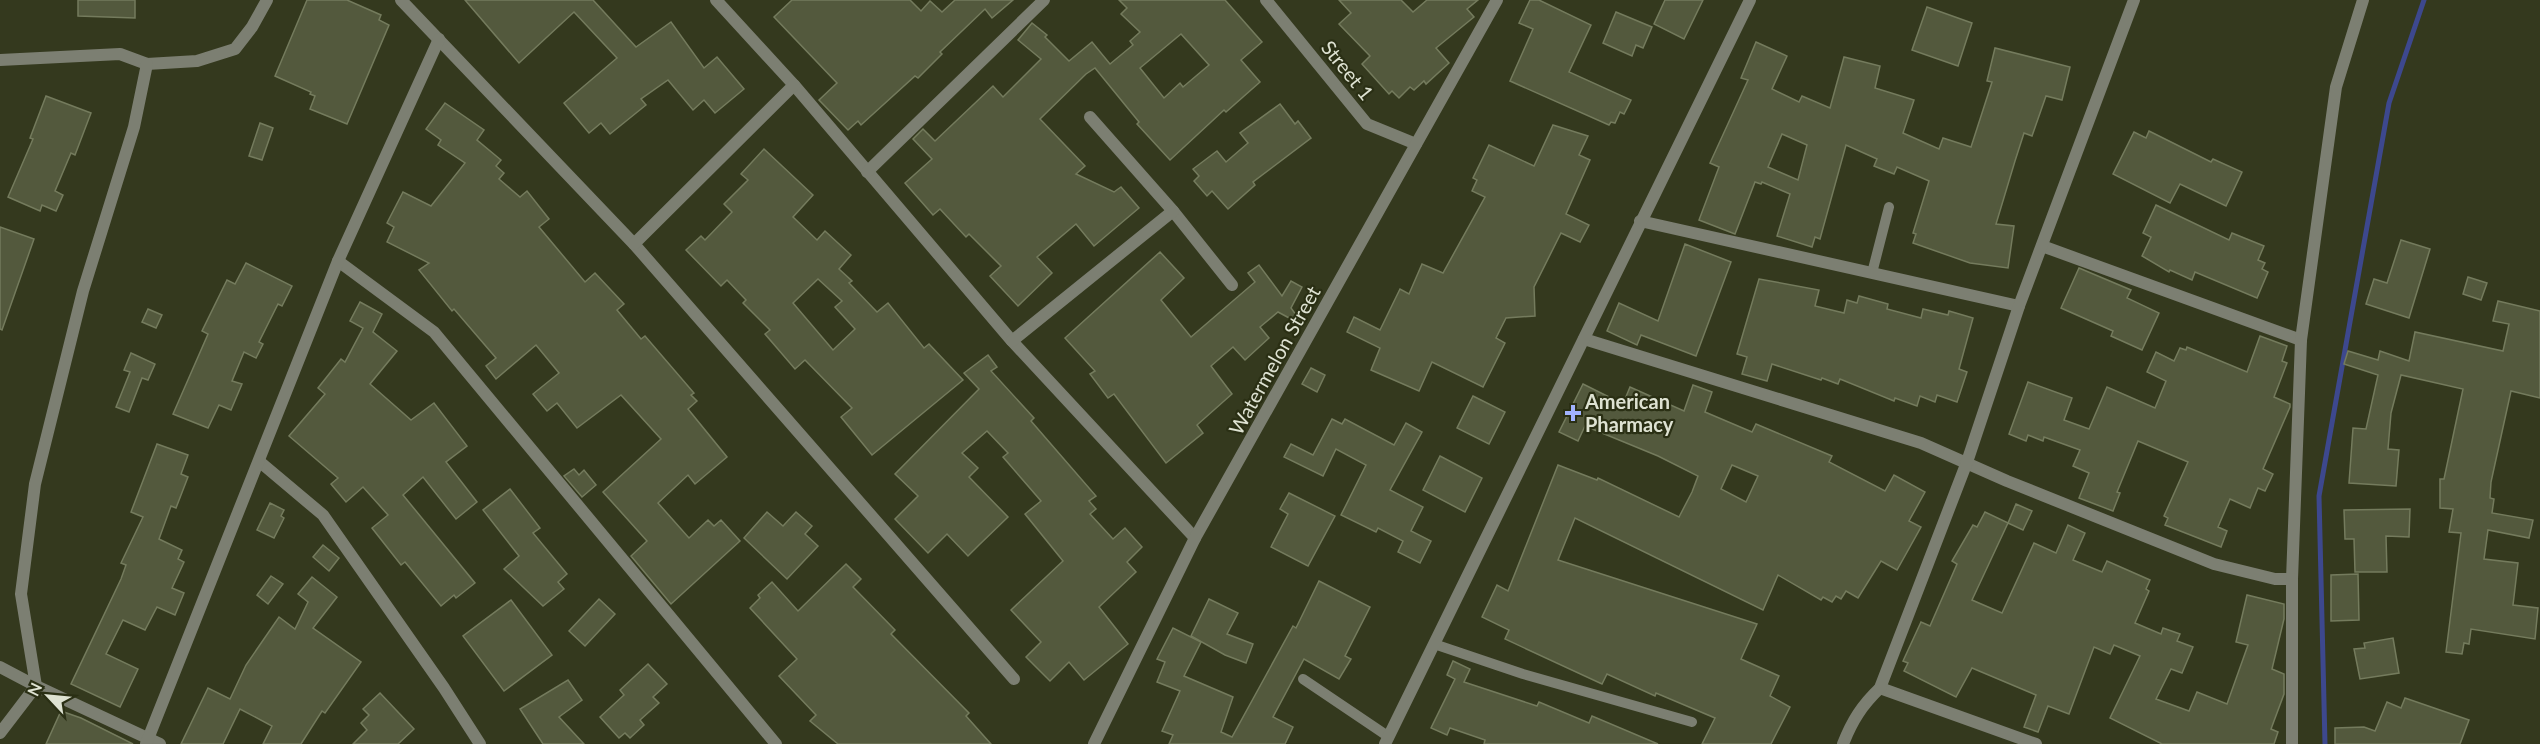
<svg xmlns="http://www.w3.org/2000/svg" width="2540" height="744" font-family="Lato,sans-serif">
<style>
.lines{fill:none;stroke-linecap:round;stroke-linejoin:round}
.stream{stroke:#3d488e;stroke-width:5}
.building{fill:#53593d;stroke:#747b5d;stroke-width:1.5;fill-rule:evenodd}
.service{stroke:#7c7f72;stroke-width:10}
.minor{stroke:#7c7f72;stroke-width:12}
.poi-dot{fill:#a1b2fd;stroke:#2a2f14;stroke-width:2}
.labels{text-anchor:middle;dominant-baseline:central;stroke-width:4.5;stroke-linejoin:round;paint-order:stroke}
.street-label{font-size:20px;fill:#dee2d2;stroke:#2a2f14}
.poi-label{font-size:20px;font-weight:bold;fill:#dee2d2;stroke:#2a2f14;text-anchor:start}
</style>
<rect width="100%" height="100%" fill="#34391e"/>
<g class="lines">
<path class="stream" d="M2325 744 2319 496 2389 103 2424 0"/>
</g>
<g class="building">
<path d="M78 0H135V18L78 16Z"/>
<path d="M307 0H347L381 15 379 20 389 25 347 124 310 109 315 96 310 94 311 92 275 76Z"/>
<path d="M465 0H593L636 47 671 22 704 68 717 57 744 89 715 113 704 100 693 110 668 80 641 99 646 105 610 134 601 123 589 133 564 103 617 58 574 12 519 63Z"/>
<path d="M792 0H910L921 11 930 1 942 12 955 0H1013L992 18 985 9 940 52 942 54 918 78 915 76 861 125 858 121 848 130 819 100 837 83 774 17Z"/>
<path d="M1119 0H1225L1262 42 1241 60 1260 82 1226 112 1224 110 1170 160 1137 124 1139 122 1095 68 1086 74 1040 119 1085 166 1076 174 1114 192 1121 187 1139 208 1094 246 1076 224 1037 257 1052 273 1018 306 990 276 1001 266 969 234 966 237 940 209 933 215 905 183 932 159 913 139 923 129 935 141 993 86 1003 97 1041 59 1018 40 1032 23 1047 35 1045 37 1069 61 1092 42 1110 64 1133 45 1130 41 1140 32 1121 14 1127 8ZM1181 34 1209 65 1183 87 1180 83 1164 98 1140 68Z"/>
<path d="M1339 0H1401L1413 12 1427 0H1478L1467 9 1474 17 1436 48 1449 63 1426 84 1424 81 1414 90 1410 87 1399 98 1392 91 1389 94 1362 64 1370 56 1339 24 1351 13Z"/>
<path d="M1530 0H1539L1591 25 1569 72 1631 100 1624 114 1620 112 1615 123 1611 122 1609 125 1510 81 1533 29 1519 23Z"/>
<path d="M1665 0H1703L1684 39 1654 24Z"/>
<path d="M1927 7 1972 23 1958 66 1912 50Z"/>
<path d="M1616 12 1652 27 1643 48 1636 45 1632 56 1603 43Z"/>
<path d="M1756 42 1787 56 1772 89 1799 102 1802 96 1830 108 1844 57 1880 66 1875 88 1914 100 1903 133 1939 149 1943 138 1971 147 1992 82 1987 81 1995 48 2070 67 2062 100 2046 96 2032 136 2024 133 2015 161 1996 224 2014 226 2008 268 1970 263 1913 243 1916 234 1913 233 1929 181 1897 167 1894 174 1874 166 1877 159 1846 145 1820 239 1815 237 1812 247 1777 236 1790 194 1762 182 1761 184 1755 182 1735 234 1699 220 1719 167 1710 163 1748 80 1741 78ZM1782 134 1807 145 1798 180 1768 167Z"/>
<path d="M46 96 91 113 75 155 71 153 55 191 63 195 56 211 42 205 40 211 8 197 33 139 30 138Z"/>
<path d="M445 103 484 130 477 140 501 160 496 166 504 173 499 179 520 197 527 191 549 219 539 227 585 282 595 273 624 304 617 310 641 339 645 336 694 393 691 395 697 401 688 409 727 457 695 484 688 475 658 503 689 538 708 520 714 526 721 520 740 541 671 604 631 556 647 541 603 492 661 439 621 395 577 428 557 403 547 411 533 394 559 373 536 345 496 379 486 366 496 358 454 309 452 311 419 270 429 263 387 242 394 227 387 223 403 192 431 206 465 163 438 145 441 140 426 129Z"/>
<path d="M1280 104 1295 124 1298 121 1311 138 1253 182 1255 185 1228 209 1212 191 1207 196 1194 181 1199 176 1193 169 1217 151 1226 162 1248 143 1240 133Z"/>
<path d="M260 123 273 128 262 160 249 156Z"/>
<path d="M1553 125 1588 136 1579 155 1590 160 1566 214 1589 225 1580 242 1561 233 1534 287 1535 316 1506 318 1496 338 1505 343 1483 387 1432 362 1419 391 1371 370 1380 348 1347 332 1354 317 1380 330 1400 289 1409 294 1422 264 1443 273 1485 197 1472 191 1477 180 1473 178 1489 145 1534 166Z"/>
<path d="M2149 131 2211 162 2213 159 2242 172 2226 206 2180 184 2170 203 2113 174 2134 132 2146 138Z"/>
<path d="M764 149 813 195 793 217 817 240 825 231 851 255 839 269 852 281 849 283 877 312 888 303 924 348 929 344 963 380 872 455 841 417 852 408 805 360 795 369 765 334 770 330 743 303 746 300 727 280 721 286 686 250 701 236 705 240 732 212 724 204 748 180 741 174ZM818 279 842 301 835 307 855 329 833 350 793 303Z"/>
<path d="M2156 205 2229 240 2232 233 2264 246 2258 260 2265 263 2262 269 2268 272 2257 298 2195 272 2192 280 2170 270 2169 272 2142 256 2151 237 2143 233Z"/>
<path d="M0 227 34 239 2 330 0 329Z"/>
<path d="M2401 240 2430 249 2409 318 2366 304 2374 279 2387 283Z"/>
<path d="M1685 244 1731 262 1696 356 1641 335 1637 345 1607 331 1619 303 1658 321Z"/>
<path d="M1160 252 1184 278 1161 300 1191 337 1255 282 1248 273 1259 265 1282 296 1291 281 1302 287 1291 308 1304 326 1278 312 1260 327 1269 338 1245 360 1233 347 1211 366 1232 394 1197 425 1203 433 1166 463 1114 394 1108 398 1090 374 1095 371 1065 338Z"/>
<path d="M246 263 292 286 282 306 278 304 259 342 263 344 256 358 244 352 232 381 242 384 231 410 219 405 208 428 173 414 208 334 202 331 227 280 235 284Z"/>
<path d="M2079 268 2131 290 2127 298 2159 313 2142 350 2111 336 2113 331 2061 308Z"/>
<path d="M2468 277 2487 283 2481 300 2463 294Z"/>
<path d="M1759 279 1819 290 1815 306 1844 313 1847 300 1857 303 1859 296 1888 304 1887 309 1921 318 1923 309 1948 315 1949 311 1973 318 1959 369 1967 372 1957 402 1937 395 1935 402 1920 396 1917 406 1895 398 1894 401 1840 379 1838 384 1822 378 1821 380 1772 364 1767 381 1742 374 1747 357 1737 354Z"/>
<path d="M2498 301 2540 311V398L2511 391 2491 482 2490 498 2494 499 2492 513 2533 520 2529 538 2488 530 2484 559 2518 563 2513 605 2538 608 2535 639 2471 629 2469 644 2464 643 2462 654 2446 652 2461 533 2449 532 2453 509 2440 508V479H2444L2463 389 2401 375 2391 413 2388 449 2399 450 2396 486 2349 483 2353 428 2366 429 2378 375 2344 364 2348 351 2378 360 2380 351 2409 361 2415 332 2503 351 2509 324 2493 321Z"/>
<path d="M360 302 382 314 373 332 397 351 370 384 411 420 434 403 467 446 446 462 477 502 456 519 423 477 403 495 475 583 456 598 454 595 441 606 405 562 401 565 372 528 388 515 363 487 346 502 331 484 338 478 289 436 325 394 318 388 341 359 345 362 363 328 350 321Z"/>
<path d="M148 309 162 315 156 328 142 322Z"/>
<path d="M2260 336 2287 346 2282 361 2287 363 2274 397 2290 404V407L2263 469 2273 474 2265 491 2258 488 2250 508 2230 499 2218 527 2227 531 2221 547 2165 525 2168 518 2164 516 2188 462 2138 441 2117 492 2120 493 2113 511 2079 498 2089 473 2073 466 2080 450 2044 437 2043 441 2028 435 2026 441 2009 434 2028 382 2072 398 2064 420 2089 429 2107 387 2155 408 2166 381 2147 372 2156 352 2174 361 2180 348 2186 350 2187 347 2247 372Z"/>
<path d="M131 353 155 364 148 380 142 378 129 412 116 407 130 372 124 370Z"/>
<path d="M988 355 997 367 991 371 1034 418 1031 421 1096 496 1089 501 1096 509 1090 514 1113 539 1125 528 1142 547 1127 562 1136 572 1099 607 1128 644 1084 680 1069 662 1050 681 1026 657 1041 642 1011 610 1063 561 1025 514 1041 501 1003 457 1008 453 987 431 962 453 978 468 969 477 1008 517 979 545 968 556 947 534 928 553 895 519 918 496 895 474 979 389 964 373Z"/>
<path d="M1311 368 1325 375 1317 392 1302 384Z"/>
<path d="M1583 384 1623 404 1630 387 1684 411 1693 385 1712 392 1705 412 1752 432 1756 424 1832 456 1829 462 1885 491 1894 475 1925 492 1909 521 1921 527 1897 570 1881 561 1858 598 1846 591 1841 599 1836 596 1832 602 1823 597 1821 600 1778 575 1763 610 1575 518 1558 560 1757 624 1741 659 1779 676 1770 696 1790 707 1771 744H1702L1715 718 1656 693 1655 696 1607 674 1602 684 1505 639 1509 630 1482 617 1497 585 1508 591 1558 465 1597 480 1598 478 1679 517 1692 492 1698 476 1658 456 1585 426 1578 441 1559 432ZM1732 465 1758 476 1746 502 1721 489Z"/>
<path d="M1473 396 1505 412 1489 444 1457 428Z"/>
<path d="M1332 419 1342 424 1345 419 1394 445 1406 423 1422 432 1390 490 1423 507 1411 531 1431 541 1420 563 1398 552 1403 541 1378 528 1376 532 1341 515 1366 465 1336 449 1323 476 1284 457 1291 444 1313 455Z"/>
<path d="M157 444 188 455 181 474 188 477 176 508 171 506 159 539 182 550 178 559 184 562 172 588 184 593 175 615 157 607 145 630 123 620 106 654 138 669 120 707 71 684 121 579 126 565 121 563 143 517 131 512Z"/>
<path d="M1440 456 1482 478 1465 512 1423 490Z"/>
<path d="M574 469 579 475 584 470 596 485 582 497 564 476Z"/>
<path d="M510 489 540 528 533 533 567 574 558 582 564 589 543 606 504 569 519 556 483 510Z"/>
<path d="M1289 493 1335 516 1308 566 1271 547 1288 514 1280 509Z"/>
<path d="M270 503 284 510 281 516 284 518 274 538 257 530Z"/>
<path d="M2016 504 2032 511 2023 530 2008 523 1972 600 2002 613 2034 543 2056 553 2068 525 2085 533 2073 560 2102 572 2107 561 2150 580 2146 589 2149 591 2135 623 2161 634 2163 628 2180 634 2177 641 2193 647 2182 673 2171 669 2156 699 2189 711 2197 692 2227 704 2248 645 2236 642 2247 595 2284 604V619L2272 669 2284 674V694L2271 729 2278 732 2274 744H2162L2110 718 2140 656 2114 645 2110 654 2094 647 2069 714 2048 706 2038 732 2024 727 2036 695 1972 668 1956 697 1904 671 1908 663 1903 661 1921 622 1930 626 1957 564 1952 561 1973 525 1977 527 1985 512 2008 523Z"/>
<path d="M2410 509 2409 537 2386 536 2387 572H2355L2354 539H2345L2344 510Z"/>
<path d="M767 512 783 526 796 512 812 526 805 534 818 546 787 579 744 538Z"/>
<path d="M323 545 339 558 329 571 313 557Z"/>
<path d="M846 564 861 579 853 587 895 630 891 634 969 713 966 716 991 744H838L810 721 816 715 779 676 797 659 750 608 760 598 758 595 772 582 798 611Z"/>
<path d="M2358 574 2359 620 2331 621V575Z"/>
<path d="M271 576 283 584 268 604 257 595Z"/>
<path d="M312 577 337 597 313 628 361 662 325 713 322 711 301 744H263L272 726 240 709 223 744H181L208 688 230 699 246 665 279 617 295 629 308 602 298 594Z"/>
<path d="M1319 581 1370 607 1345 656 1351 659 1339 679 1304 659 1273 717 1293 727 1285 744H1169L1173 735 1162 731 1180 691 1157 682 1165 662 1157 659 1173 628 1201 642 1184 676 1233 697 1221 732 1232 737 1293 626 1296 628Z"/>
<path d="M599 599 615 614 585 646 569 631Z"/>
<path d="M1209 599 1238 613 1227 634 1253 644 1246 663 1225 655 1191 636Z"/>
<path d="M511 600 552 655 504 691 463 636Z"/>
<path d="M2393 638 2399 673 2360 679 2354 649 2365 648 2364 643Z"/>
<path d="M1453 661 1470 669 1464 682 1537 706 1539 702 1589 723 1592 716 1658 744H1484L1485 740 1450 728 1447 735 1431 728 1455 679 1447 675Z"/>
<path d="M648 664 667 684 653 697 659 703 640 720 644 725 630 738 625 733 619 738 600 717 624 695 620 690Z"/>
<path d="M568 680 582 700 559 717 584 744H543L520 709Z"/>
<path d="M380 693 414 729 398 744H353L367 730 361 723 369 715 363 709Z"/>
<path d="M2405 698 2469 720 2460 744H2335V728L2364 727 2375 731 2387 702 2401 708Z"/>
<path d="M61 711 81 718 133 744H46Z"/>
</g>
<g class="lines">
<g class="service">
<path d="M1872 273 1889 207"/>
<path d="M1434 644 1523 674 1692 722"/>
<path d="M1303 679 1389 737"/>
</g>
<g class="minor">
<path d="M401 0 634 244 1014 679"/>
<path d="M716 0 794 85 1012 341 1195 538"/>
<path d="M1266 0 1367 124 1416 144"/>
<path d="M0 60 120 54 147 64 197 61 235 49 252 27 267 0"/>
<path d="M1090 117 1173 211 1232 285"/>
<path d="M867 172 1044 0"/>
<path d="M1640 221 2019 306"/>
<path d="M634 244 794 85"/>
<path d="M2042 246 2301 340"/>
<path d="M338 261 434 332 776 744"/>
<path d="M1584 339 1921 443 2007 481 2214 564 2275 579H2292L2301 340 2336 87 2363 0"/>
<path d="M1012 341 1173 211"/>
<path d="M260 462 323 515 444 688 480 744"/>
<path d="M0 667 36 686 160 744"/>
<path d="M1880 688 2036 744"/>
<path d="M0 733 36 686 21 594 35 484 83 291 134 127 147 64"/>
<path d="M146 744 338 261 439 39"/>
<path d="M1094 744 1195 538 1497 0"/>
<path d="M1385 744 1750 0"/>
<path d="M1843 744C1852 721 1862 705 1880 688L1967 462 2019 306 2134 0"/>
<path d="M2292 744V579"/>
</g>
</g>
<path class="poi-dot" d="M1570 404h6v6h6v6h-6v6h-6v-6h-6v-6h6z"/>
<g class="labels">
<g class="street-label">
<text transform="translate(1348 70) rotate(51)">Street 1</text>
<text transform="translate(1274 360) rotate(-61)">Watermelon Street</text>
</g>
<g class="poi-label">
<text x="1585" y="401">American<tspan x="1585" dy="23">Pharmacy</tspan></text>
</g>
</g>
<g transform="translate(48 696) rotate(296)" stroke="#2a2f14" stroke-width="4.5" paint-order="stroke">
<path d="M0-4.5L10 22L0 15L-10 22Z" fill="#dee2d2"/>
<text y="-9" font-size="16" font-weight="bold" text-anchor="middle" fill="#dee2d2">N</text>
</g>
</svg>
